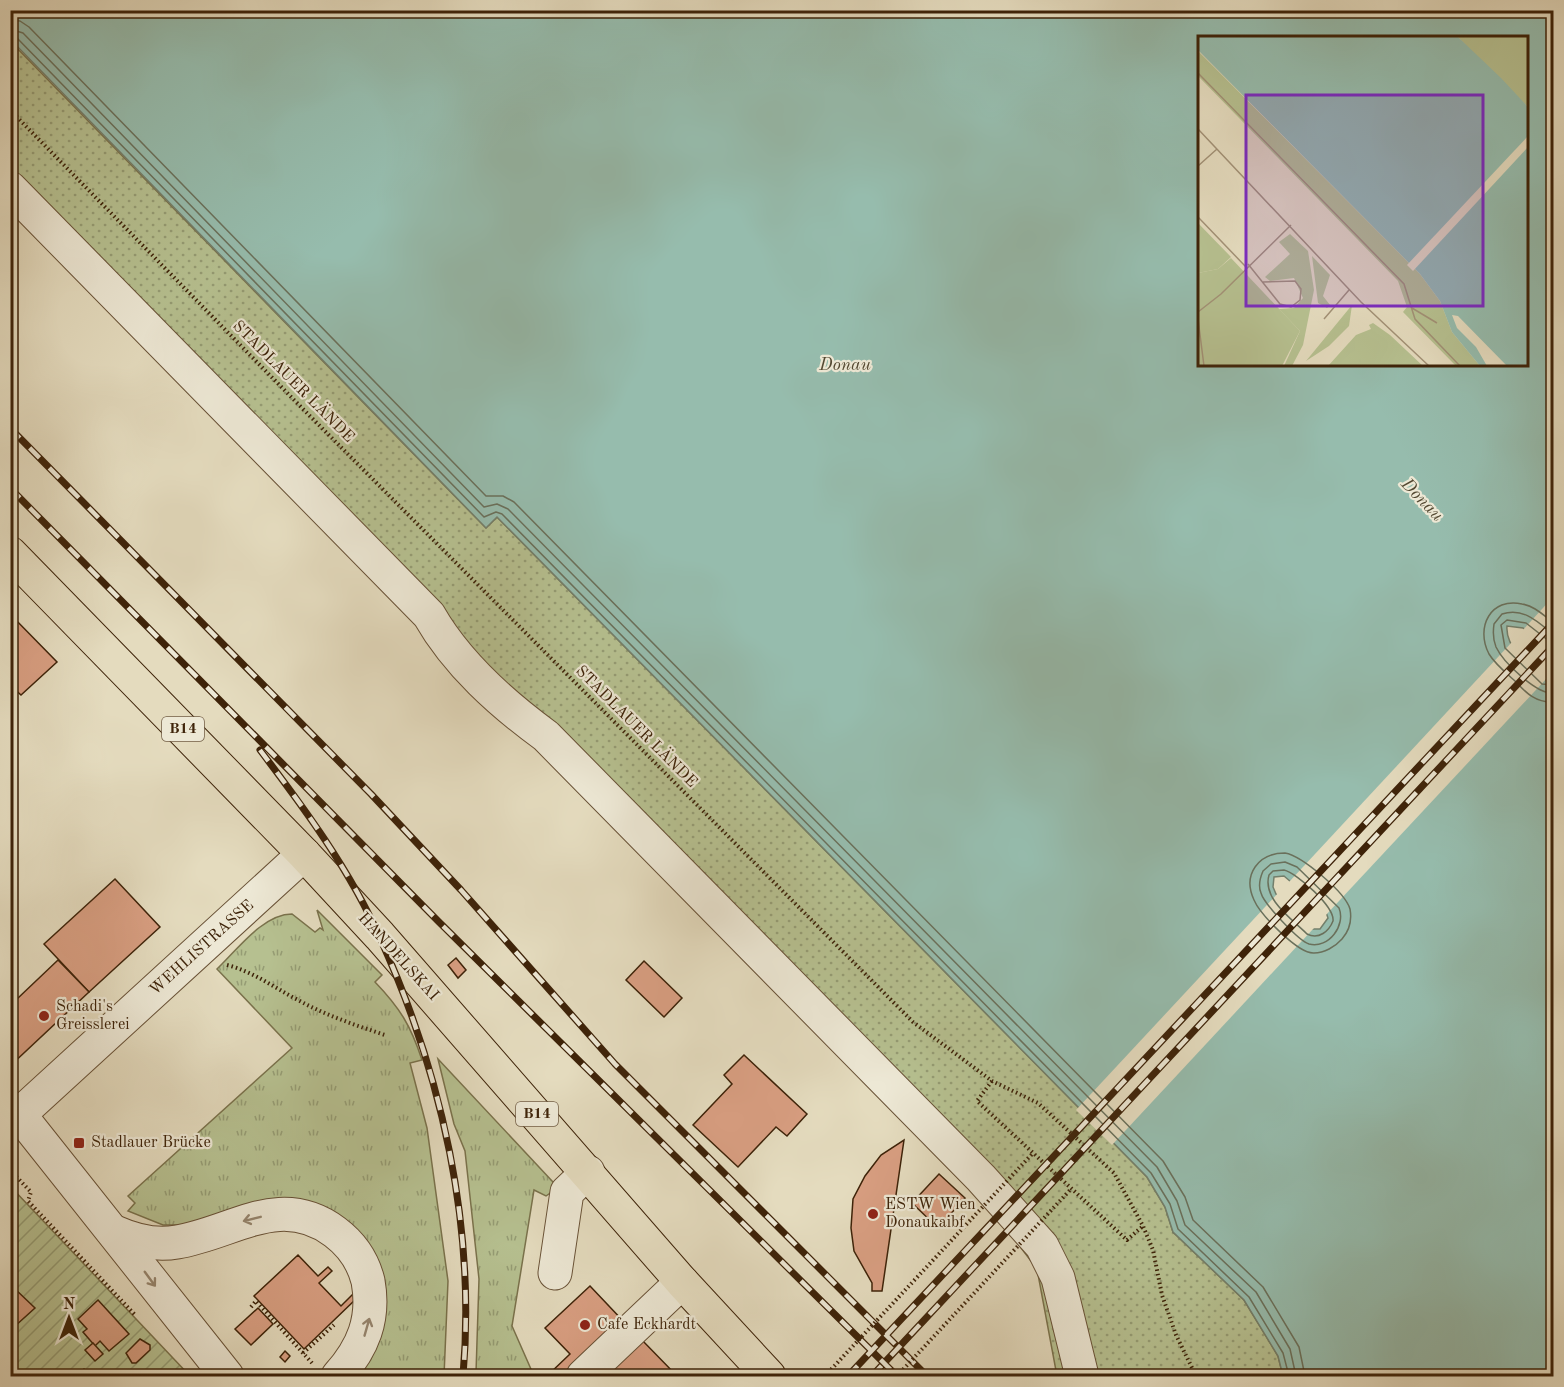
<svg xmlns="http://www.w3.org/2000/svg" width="1564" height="1387" font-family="'Old Standard TT',serif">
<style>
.grass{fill:url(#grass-tufts);stroke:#7a724c;stroke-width:1.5}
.park{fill:url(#park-dots);stroke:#7a724c;stroke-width:1.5}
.garden{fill:url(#garden-furrows);stroke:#7a724c;stroke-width:1.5}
.water{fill:#96bcad;stroke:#737f6b;stroke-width:1.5;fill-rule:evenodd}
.pier{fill:#e4dbbe}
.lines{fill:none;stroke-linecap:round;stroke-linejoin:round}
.shore{stroke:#6a705b;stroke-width:1.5}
.building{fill:#d89e81;stroke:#3e2309;stroke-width:1.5}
.minor-casing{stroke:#685136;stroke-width:35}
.major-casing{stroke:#3e2309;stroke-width:35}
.path{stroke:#3e2309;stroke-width:4;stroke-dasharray:1.5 3;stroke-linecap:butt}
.minor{stroke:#ede8d5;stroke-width:33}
.major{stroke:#e4dbbe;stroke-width:33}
.rail-casing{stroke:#3e2309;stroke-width:7}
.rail{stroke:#ede8d5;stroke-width:4.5;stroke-dasharray:14;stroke-linecap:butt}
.path-bridge{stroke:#3e2309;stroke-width:4;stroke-dasharray:1.5 3;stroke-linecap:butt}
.oneway{stroke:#96866f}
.poi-dot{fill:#8f2418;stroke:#ede8d5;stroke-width:2}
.labels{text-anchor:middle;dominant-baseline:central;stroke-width:4.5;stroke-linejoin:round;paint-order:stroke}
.shield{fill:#ede8d5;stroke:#725e46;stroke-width:1.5}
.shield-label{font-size:15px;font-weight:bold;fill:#3e2309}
.street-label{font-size:16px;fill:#3e2309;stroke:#ede8d5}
.poi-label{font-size:16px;fill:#3e2309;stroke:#ede8d5;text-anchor:start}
.water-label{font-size:18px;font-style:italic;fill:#544932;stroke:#ede8d5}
.inset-road{fill:none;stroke:#a29176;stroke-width:1.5}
.view{fill:#7b2cbf;fill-opacity:0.15;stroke:#7b2cbf;stroke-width:3}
.inset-edge{fill:none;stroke:#3e2309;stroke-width:3}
</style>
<defs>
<pattern id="grass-tufts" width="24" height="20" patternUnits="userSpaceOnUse" patternTransform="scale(1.5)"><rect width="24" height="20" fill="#b6c090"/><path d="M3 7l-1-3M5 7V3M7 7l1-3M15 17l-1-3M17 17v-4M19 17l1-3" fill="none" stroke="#959c74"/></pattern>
<pattern id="park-dots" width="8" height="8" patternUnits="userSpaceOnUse" patternTransform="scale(1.5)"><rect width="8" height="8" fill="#b6c090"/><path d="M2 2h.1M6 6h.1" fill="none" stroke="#959c74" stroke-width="1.8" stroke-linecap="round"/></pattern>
<pattern id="garden-furrows" width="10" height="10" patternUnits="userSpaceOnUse" patternTransform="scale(1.5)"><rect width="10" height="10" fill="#b6c090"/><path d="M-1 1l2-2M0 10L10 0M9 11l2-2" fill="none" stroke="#959c74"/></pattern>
</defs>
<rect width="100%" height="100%" fill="#e4dbbe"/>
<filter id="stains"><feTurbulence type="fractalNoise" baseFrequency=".00333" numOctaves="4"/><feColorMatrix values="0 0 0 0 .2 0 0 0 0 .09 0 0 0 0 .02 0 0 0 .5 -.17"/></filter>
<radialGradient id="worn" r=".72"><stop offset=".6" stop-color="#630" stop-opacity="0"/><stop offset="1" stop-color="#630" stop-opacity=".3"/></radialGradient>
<g class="grass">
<path d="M317 910 382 975 375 982C400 1008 411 1026 422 1060L410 1063 427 1128 448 1281 444 1376H355L365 1362 345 1225H163L128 1211 135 1203 128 1196 292 1048 217 969C237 950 263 914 292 914L315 932 320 928 323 930Z"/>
<path d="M438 1059 553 1182V1191L546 1196 534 1190 512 1326 534 1376 476 1373 479 1279 465 1151 454 1124Z"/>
</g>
<path class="park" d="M10 41 486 528 497 517 1147 1177 1165 1207 1173 1232 1244 1300 1278 1356 1283 1376H1057L1037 1269 1003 1224 11 208Z"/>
<path class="garden" d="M11 1187 190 1376H11Z"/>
<path class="water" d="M11 10 1553 11V653L1523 628 1507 626C1505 648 1530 667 1546 680L1553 679V1376H1283L1278 1356 1244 1300 1173 1232 1165 1207 1147 1177 497 517 486 528 11 40ZM1200 38H1526V364H1200ZM1284 876 1326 912 1328 918 1320 929H1311L1276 894 1273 887 1274 877Z"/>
<g class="pier">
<path d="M1553 597 1554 656H1553L1522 631Z"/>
<path d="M1512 642 1548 677 1325 916 1289 882Z"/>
<path d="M1279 892 1314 928 1112 1145 1076 1110Z"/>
</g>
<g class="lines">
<g class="shore">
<path d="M10 20 20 21 29 27 486 496H503L514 502 1163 1161 1185 1197 1193 1220 1263 1287 1299 1347 1305 1376"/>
<path d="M10 29 23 33 484 507 497 504 508 509 1157 1167 1177 1201 1185 1225 1256 1292 1290 1349 1296 1376"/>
<path d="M10 36 17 38 484 517 496 512 502 514 1151 1173 1170 1204 1178 1229 1249 1297 1283 1353 1289 1376"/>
<path d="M1554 623C1544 616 1535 606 1522 604 1491 597 1475 627 1489 654 1495 664 1506 673 1515 681 1526 693 1536 703 1554 702"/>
<path d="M1554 635C1538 622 1524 607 1502 614L1494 624C1493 631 1493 640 1496 647 1503 662 1537 695 1554 693"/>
<path d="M1554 645 1526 623 1507 620 1501 625 1505 648 1542 684 1554 685"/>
<path d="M1285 853C1302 856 1345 892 1350 909 1352 920 1349 931 1342 939 1335 947 1324 953 1314 953 1298 954 1260 914 1254 900 1242 874 1259 853 1285 853Z"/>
<path d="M1285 862 1297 867 1339 908C1346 925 1329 949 1309 944 1299 941 1264 904 1261 893 1258 886 1260 878 1263 871L1271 864Z"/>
<path d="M1284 870C1297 873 1335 907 1333 921 1329 931 1319 940 1307 934 1292 919 1262 899 1269 875L1273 871Z"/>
</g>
</g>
<g class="building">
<path d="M10 614 57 662 21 695 10 685Z"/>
<path d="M115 879 160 927 89 992 44 944Z"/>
<path d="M456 958 466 970 458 978 448 965Z"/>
<path d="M58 960 89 992 10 1066V992L17 999Z"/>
<path d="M644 961 682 998 664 1017 626 980Z"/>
<path d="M744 1055 807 1114 787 1136 776 1127 738 1167 693 1125 732 1084 724 1075Z"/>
<path d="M904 1140 882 1291H872V1283L854 1251 851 1228 853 1199 865 1176 881 1155Z"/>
<path d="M939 1174 965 1198 938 1228 912 1203Z"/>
<path d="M298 1255 318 1276 328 1267 332 1271 319 1283 341 1306 353 1294 357 1298 304 1349 254 1296Z"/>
<path d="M590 1286 625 1323 567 1376H550L548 1375 570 1354 545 1328Z"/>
<path d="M14 1288 35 1308 14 1327 10 1323V1291Z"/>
<path d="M98 1300 129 1334 109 1351 100 1341 95 1346 83 1332 87 1329 78 1319Z"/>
<path d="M258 1308 273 1324 251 1345 235 1329Z"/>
<path d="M640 1338 677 1376H616L608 1369Z"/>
<path d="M140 1339 150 1345V1350L136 1363H132L126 1353Z"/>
<path d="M93 1343 103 1354 95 1361 85 1350Z"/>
<path d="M285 1351 290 1356 285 1362 280 1357Z"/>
<path d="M84 1369 91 1376H75Z"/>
</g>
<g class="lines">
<defs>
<g id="minor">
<path d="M10 188 429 615C457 664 501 703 546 736L981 1178 1042 1246 1058 1278 1082 1376"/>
<path d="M19 1114 227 1376"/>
<path d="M10 1123 304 854"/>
<path d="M115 1232C135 1241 155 1246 177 1242 233 1233 280 1191 335 1232 351 1244 363 1261 368 1281 375 1319 363 1348 338 1376"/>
<path d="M555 1273 567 1192 588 1172"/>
<path d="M583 1376 682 1282"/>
</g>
<path id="major" d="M10 553 304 854 380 936 682 1282 769 1376"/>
</defs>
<use href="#minor" class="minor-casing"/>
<use href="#major" class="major-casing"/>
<g class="path">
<path d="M10 110 301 407 913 1022 992 1081 1038 1103 1114 1173 1143 1226 1153 1250 1162 1295 1176 1335 1196 1376"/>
<path d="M227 965C254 972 273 987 298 1000 325 1015 355 1025 385 1035"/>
<path d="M992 1081 977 1101 1127 1240 1143 1226"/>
<path d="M10 1170 31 1192 28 1201 136 1316"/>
<path d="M251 1307 256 1301 312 1363"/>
<path d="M303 1353 334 1325"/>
</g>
<use href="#minor" class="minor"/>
<use href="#major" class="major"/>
<defs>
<g id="rail">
<path d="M10 428 371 794 461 890 615 1064 927 1376"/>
<path d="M10 488 439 922 897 1376"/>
<path d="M260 750C304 808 350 870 380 938 442 1074 476 1227 463 1376"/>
<path d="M848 1376 1554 622"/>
<path d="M872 1376 1554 645"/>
</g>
</defs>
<use href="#rail" class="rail-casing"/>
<use href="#rail" class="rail"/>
<g class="path-bridge">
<path d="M825 1376 1033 1153"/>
<path d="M897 1376 1071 1189"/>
</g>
</g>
<defs><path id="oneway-shaft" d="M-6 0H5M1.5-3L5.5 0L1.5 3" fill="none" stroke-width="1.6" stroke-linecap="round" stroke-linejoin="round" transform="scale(1.5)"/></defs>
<g class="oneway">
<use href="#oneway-shaft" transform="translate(252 1219) rotate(166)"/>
<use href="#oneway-shaft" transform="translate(150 1279) rotate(54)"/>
<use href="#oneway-shaft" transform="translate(367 1327) rotate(-74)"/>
</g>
<g class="poi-dot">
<circle cx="44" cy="1016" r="6"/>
<rect x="73" y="1137" width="12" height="12" rx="3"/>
<circle cx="873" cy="1214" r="6"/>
<circle cx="585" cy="1325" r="6"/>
</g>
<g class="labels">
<g class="shield">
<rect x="162" y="717" width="42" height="24" rx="4.5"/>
<rect x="516" y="1102" width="42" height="24" rx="4.5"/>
</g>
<g class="shield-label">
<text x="183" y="729">B14</text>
<text x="537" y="1114">B14</text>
</g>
<g class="street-label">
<text transform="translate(293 382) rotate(45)">STADLAUER LÄNDE</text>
<text transform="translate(636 727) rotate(45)">STADLAUER LÄNDE</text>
<text transform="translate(202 948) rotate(-42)">WEHLISTRASSE</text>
<text transform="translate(398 957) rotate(48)">HANDELSKAI</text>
</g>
<g class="poi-label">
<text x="56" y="1007">Schadi's<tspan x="56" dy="18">Greisslerei</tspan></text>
<text x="91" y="1143">Stadlauer Brücke</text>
<text x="885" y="1205">ESTW Wien<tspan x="885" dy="18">Donaukaibf</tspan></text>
<text x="597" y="1325">Cafe Eckhardt</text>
</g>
<g class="water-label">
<text x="845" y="365">Donau</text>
<text transform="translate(1422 500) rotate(46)">Donau</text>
</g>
</g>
<g transform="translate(1198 36)">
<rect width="330" height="330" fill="#e4dbbe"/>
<path d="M92 198 110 215 116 254 105 309 94 330H86L102 295 81 273 96 272 105 262 96 242 72 245 67 241 92 218 81 206ZM114 220 132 239 125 260 132 269 129 272 120 267ZM154 269 151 290 131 310 108 325Z" fill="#b6c090"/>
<path d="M259 0H330V71L297 40ZM0 15 222 238 242 265 254 296 282 330H258L205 276 209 271 200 245 0 40ZM0 187 33 221 20 233 0 237ZM175 287 192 299 225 330H130L158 299 173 293 171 289Z" fill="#b6c090"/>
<path d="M33 222 102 295 84 330H0V237L20 233Z" fill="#b6c090"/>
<path d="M0 0H259L303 42 330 71V330H309L260 280 254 279 259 292 278 311 289 330H282L254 296 242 265 222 238 0 14Z" fill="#96bcad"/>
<path d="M330 100V111L215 235 209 229Z" fill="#e4dbbe"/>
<path class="inset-road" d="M0 37 206 248 217 283 262 330M0 93 163 266 231 330M0 130 19 113M0 181 48 231M50 228 82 268 93 271 102 264 103 253 97 245 65 246M214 272 239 287M0 276 23 258 93 189M0 283 6 330M126 283 151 254"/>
<path class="view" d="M48 59H285V270H48Z"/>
<rect width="330" height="330" class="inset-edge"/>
</g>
<rect width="1564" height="1387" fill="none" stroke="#e4dbbe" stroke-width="36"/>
<rect x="12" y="12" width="1540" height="1363" fill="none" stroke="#3e2309" stroke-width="3"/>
<rect x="18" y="18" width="1528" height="1351" fill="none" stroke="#3e2309" stroke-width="1.5"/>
<g transform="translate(69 1318)" stroke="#ede8d5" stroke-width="4.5" paint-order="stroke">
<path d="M0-4.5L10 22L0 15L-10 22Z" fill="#3e2309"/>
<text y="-9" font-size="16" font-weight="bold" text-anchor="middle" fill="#3e2309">N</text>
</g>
<rect width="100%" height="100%" filter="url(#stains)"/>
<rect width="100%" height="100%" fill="url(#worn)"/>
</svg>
